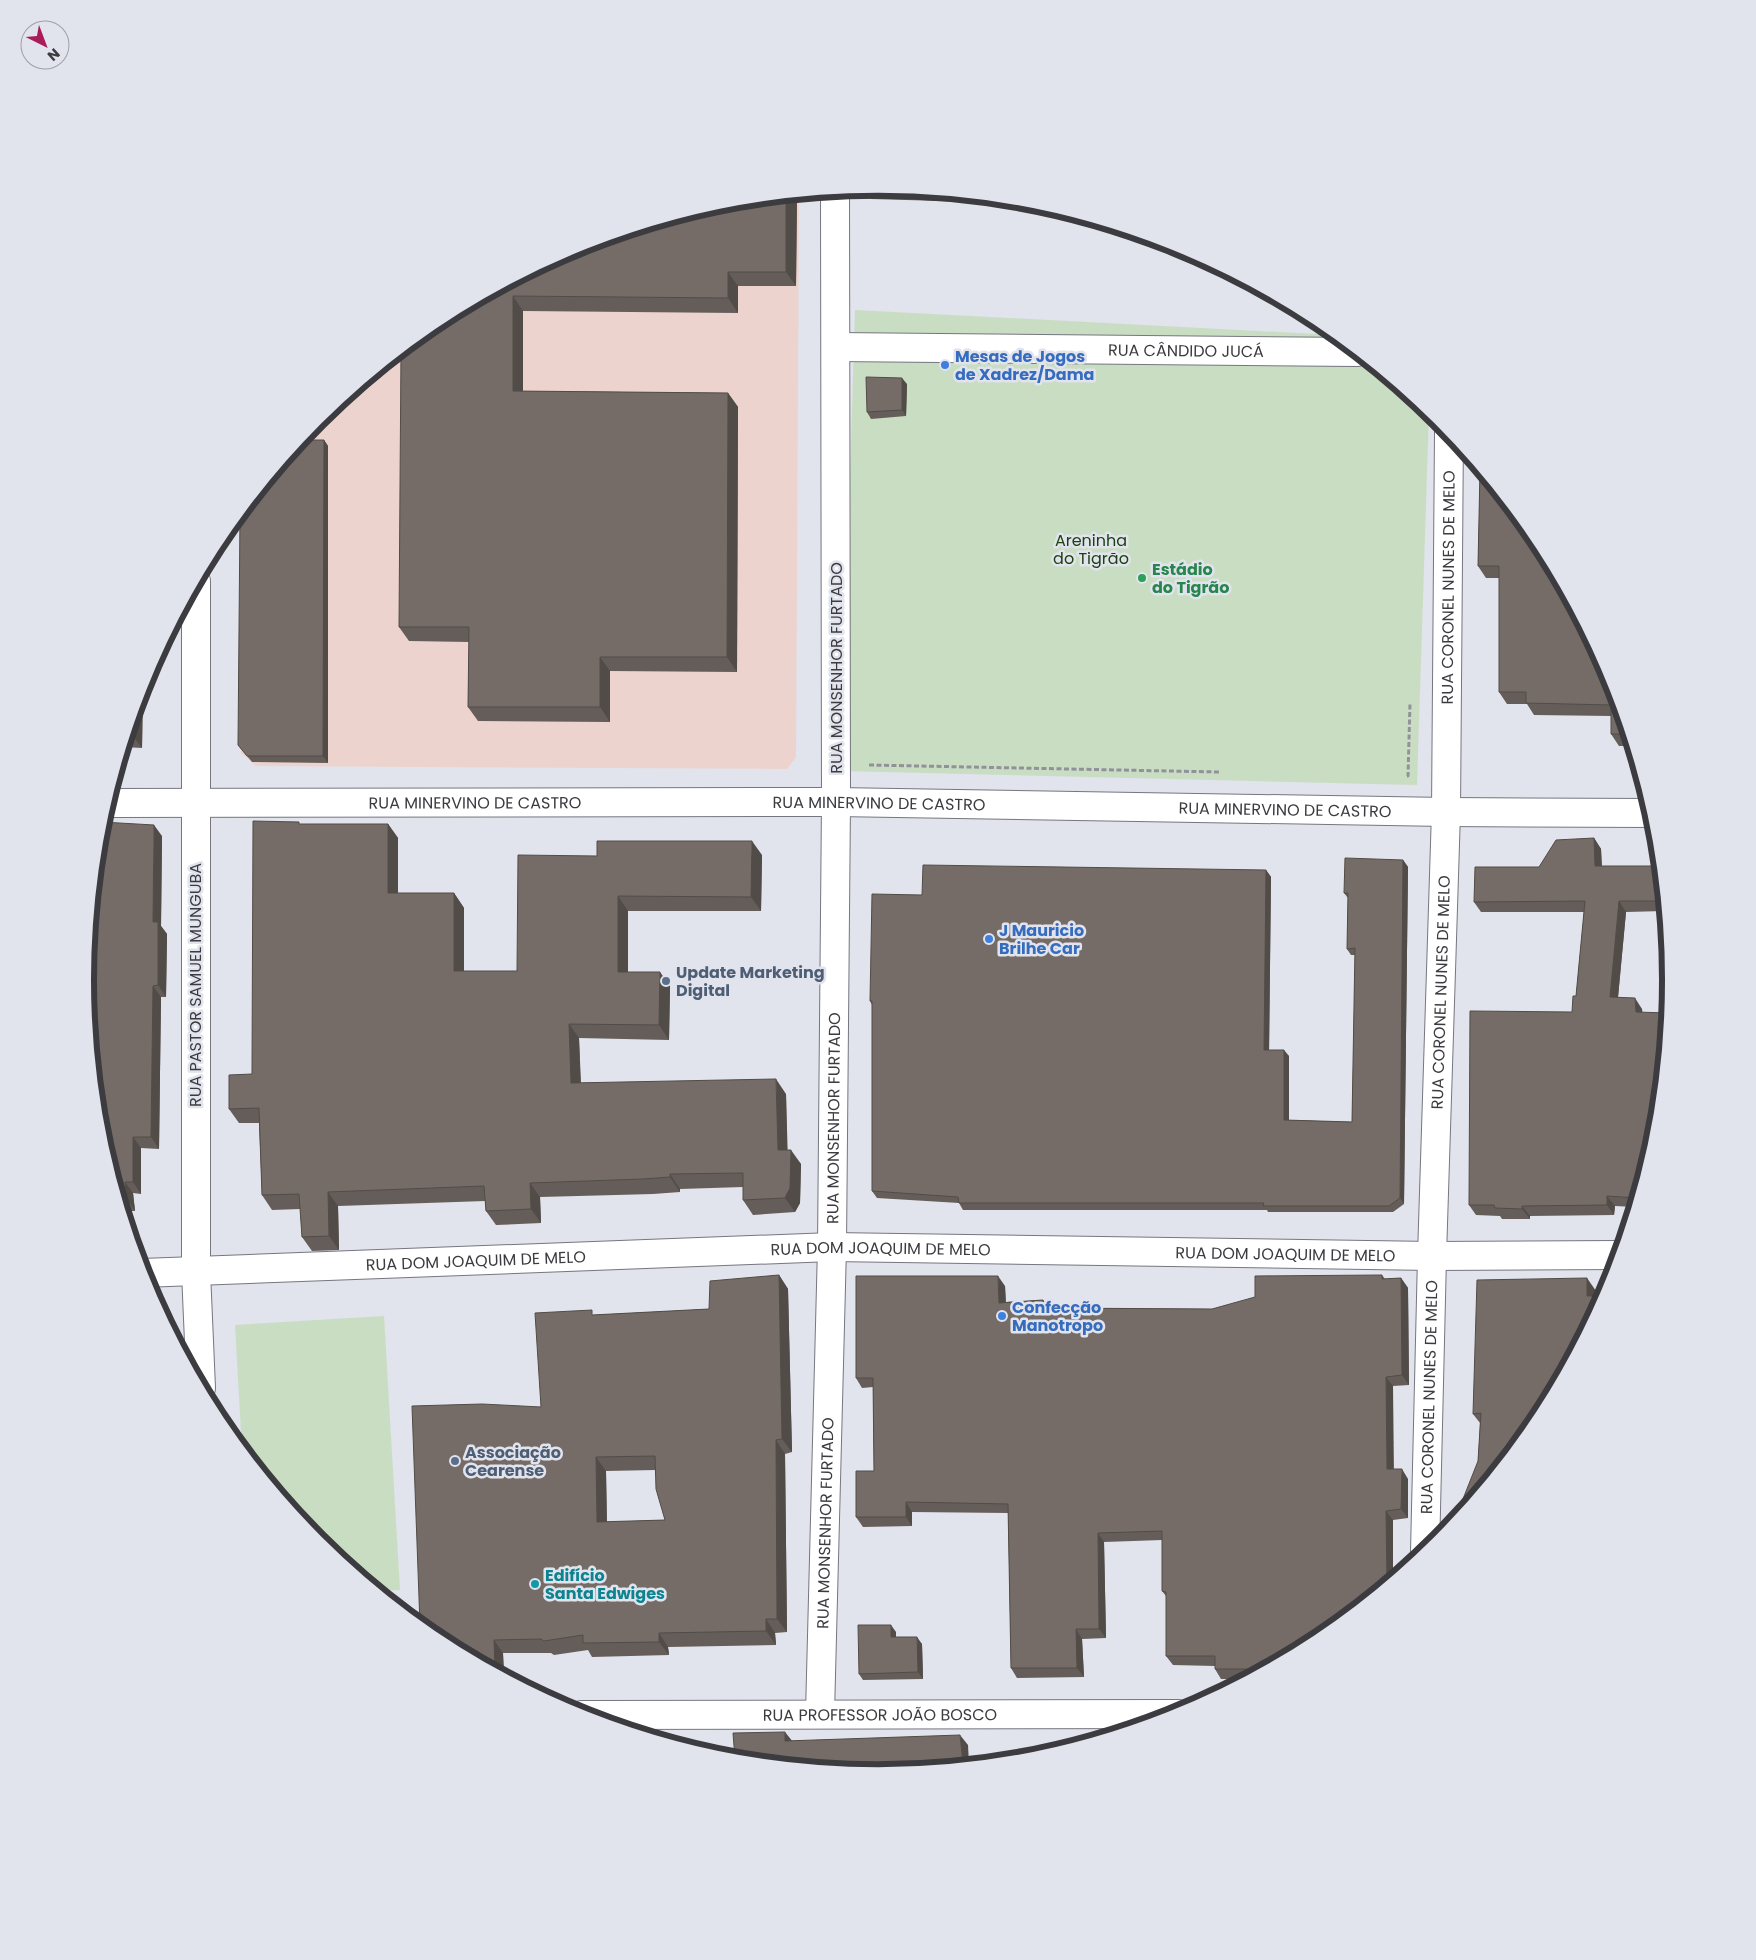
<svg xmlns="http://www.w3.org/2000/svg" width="1756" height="1960" font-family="Poppins,sans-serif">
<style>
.industrial{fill:#edd3cd}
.green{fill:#c9ddc3}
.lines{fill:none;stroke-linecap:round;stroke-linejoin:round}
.street-casing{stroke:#757680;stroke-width:30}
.secondary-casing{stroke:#757680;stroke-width:30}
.path{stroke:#919299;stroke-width:3;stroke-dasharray:5 2.5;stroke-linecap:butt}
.street{stroke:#fff;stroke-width:28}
.secondary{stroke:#fff;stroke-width:28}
.wall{fill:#655d59;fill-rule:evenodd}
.shaded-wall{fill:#524c48}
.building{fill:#756c67;stroke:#524c48;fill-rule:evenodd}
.shop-dot{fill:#3f7fe0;stroke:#e1e3ed;stroke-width:2}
.leisure-dot{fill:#2e9e5b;stroke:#e1e3ed;stroke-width:2}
.service-dot{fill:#5c6f8a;stroke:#e1e3ed;stroke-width:2}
.culture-dot{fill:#0f9aa8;stroke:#e1e3ed;stroke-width:2}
.labels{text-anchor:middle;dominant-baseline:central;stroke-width:5;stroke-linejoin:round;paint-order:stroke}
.street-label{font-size:16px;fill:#3b3b40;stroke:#e1e3ed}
.shop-label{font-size:16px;font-weight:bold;fill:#366cbe;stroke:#e1e3ed;text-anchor:start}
.park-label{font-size:16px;fill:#1b4210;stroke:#e1e3ed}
.leisure-label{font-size:16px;font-weight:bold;fill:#27864d;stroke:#e1e3ed;text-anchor:start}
.service-label{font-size:16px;font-weight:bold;fill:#4e5e75;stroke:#e1e3ed;text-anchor:start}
.culture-label{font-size:16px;font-weight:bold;fill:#0d838f;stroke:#e1e3ed;text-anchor:start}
.rim{fill:none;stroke:#3b3b40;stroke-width:6}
</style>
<rect width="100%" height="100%" fill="#e1e3ed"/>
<path class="industrial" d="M799 195 796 757 787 769 256 766 241 753V512L317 419 438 320 575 247 724 202Z"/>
<g class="green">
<path d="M855 310 1336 335 1429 411 1417 785 841 771Z"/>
<path d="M384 1316 400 1590 379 1591 317 1541 242 1449 235 1325Z"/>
</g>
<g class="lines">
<defs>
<g id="street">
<path id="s1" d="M836 347 1357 352"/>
<path id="s2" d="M107 803 836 802 1446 812 1652 813"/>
<path id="s3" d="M142 1273 832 1247 1432 1256 1619 1255"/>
<path id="s4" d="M1425 1552 1432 1256 1446 812 1449 432"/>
<path id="s5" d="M820 1714 832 1247 836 802 835 191"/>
</g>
<g id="secondary">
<path d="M196 581V1272L201 1388"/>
<path id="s6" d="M582 1715 1178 1714"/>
</g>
</defs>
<use href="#street" class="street-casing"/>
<use href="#secondary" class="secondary-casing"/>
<g class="path">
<path d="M1421 412V405"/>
<path d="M869 765 1220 772"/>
<path d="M1407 776H1408L1410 703"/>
</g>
<use href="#street" class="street"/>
<use href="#secondary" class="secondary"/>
</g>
<g class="wall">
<path d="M878 187 977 197V202L871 199 865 190Z"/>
<path d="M797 195 796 286H738V313L523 311V391L728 393 738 407 737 672 610 671V722L478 721 468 707 469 642 409 641 399 627 438 320Z"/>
<path d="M1320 321 1327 327H1324Z"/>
<path d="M907 384 906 416 871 419 867 412Z"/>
<path d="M324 440 328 446V763L252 762 238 745Z"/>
<path d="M1480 470 1611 677 1632 746H1619L1611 734V716L1534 715 1527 704H1507L1499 692V578H1486L1478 566Z"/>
<path d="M143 684 142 748 124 747Z"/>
<path d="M300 824H388L398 838V893H454L464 908V971H517L597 856 762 855 761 911H628V972L670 986 669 1040 579 1038 581 1083 786 1094 787 1150 801 1164 800 1203 795 1212 753 1215 743 1200V1187L680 1189V1192L653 1194 540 1197 541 1223 496 1225 486 1211 485 1201 338 1206 339 1250 312 1251 302 1237 300 1209 272 1210 262 1195 259 1123H239L229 1109 252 1074Z"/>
<path d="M162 836 161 926 167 934 166 997H161L159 1149 141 1148V1194L133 1193 135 1211H132L131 1224H127L100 1134Z"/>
<path d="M1594 838 1601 849 1602 866H1660L1664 911 1626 912 1618 998 1642 1009 1656 1135 1634 1207 1615 1206 1614 1215 1530 1216V1219H1502L1500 1216 1476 1215 1469 1205 1572 1012 1576 996 1584 912H1481L1474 902 1539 867Z"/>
<path d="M1403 860 1408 867 1404 1204 1393 1212H1268L1267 1210H963L959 1203 877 1198 872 1191V1005L870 1001 922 895 1266 870 1271 877 1269 1050 1289 1056V1120L1352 1122 1355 955H1351L1347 949 1348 898 1344 893Z"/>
<path d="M779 1275 788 1289 792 1452 785 1454 787 1632 775 1633 776 1645 668 1647 669 1655 592 1657 588 1650 554 1655 551 1653H503L504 1675 437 1639 541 1407 595 1315 709 1309ZM655 1470 665 1520 607 1522 606 1471Z"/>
<path d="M1382 1275 1385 1279 1401 1278 1408 1288 1409 1385 1393 1386V1469L1408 1479V1518L1393 1520V1578L1318 1640 1245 1679H1221L1215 1669V1666L1173 1665 1166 1656V1596L1162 1591V1540L1104 1542 1106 1638 1082 1639 1084 1677 1017 1678 1011 1668 1008 1513 912 1512V1526L863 1527 856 1517 874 1471 873 1387 862 1388 856 1378 1005 1286 1006 1302 1043 1300 1048 1308 1212 1309Z"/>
<path d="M1596 1291V1296L1478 1461 1480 1423 1473 1414Z"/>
<path d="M896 1632V1637L922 1644 923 1679 863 1680 859 1674Z"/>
</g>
<g class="shaded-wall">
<path d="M797 195 796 286 786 272V196Z"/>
<path d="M973 196 977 197V202Z"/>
<path d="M728 272 738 286V313L728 298Z"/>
<path d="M513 296 523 311V406L513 391Z"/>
<path d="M902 378 907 384 906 416 902 410Z"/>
<path d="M728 393 738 407 737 672 727 657Z"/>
<path d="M324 440 328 446V763L323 756Z"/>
<path d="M600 657 610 671V722L600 707Z"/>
<path d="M143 684 142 748 133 736 134 715Z"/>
<path d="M388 824 398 838V907L388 893Z"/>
<path d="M154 825 162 836 161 926 167 934 166 997 158 985 153 922Z"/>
<path d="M1594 838 1601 849 1602 877 1595 866Z"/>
<path d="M752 841 762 855 761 911 751 897Z"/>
<path d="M1403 860 1408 867 1404 1204 1400 1198Z"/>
<path d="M1266 870 1271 877 1269 1056 1264 1050Z"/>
<path d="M454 893 464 908V985L454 971Z"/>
<path d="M618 896 628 911V986L618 972Z"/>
<path d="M1619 901 1626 912 1617 1007 1610 997Z"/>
<path d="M660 972 670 986 669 1040 659 1025Z"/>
<path d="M153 986 161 997 159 1149 151 1137Z"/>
<path d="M1635 998 1642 1009 1643 1023 1636 1012Z"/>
<path d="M569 1024 579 1038 581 1097 571 1083Z"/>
<path d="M1284 1050 1289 1056V1127L1284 1120Z"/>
<path d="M776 1079 786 1094 788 1164 778 1150Z"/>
<path d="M133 1137 141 1148V1194L133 1182Z"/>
<path d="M791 1150 801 1164 800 1203 795 1212 785 1198Z"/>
<path d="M670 1174 680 1189V1192L670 1177Z"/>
<path d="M125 1182 133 1193 135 1211 127 1199Z"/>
<path d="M530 1183 540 1197 541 1223 531 1209Z"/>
<path d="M328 1192 338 1206 339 1250 329 1236Z"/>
<path d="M1607 1196 1615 1206 1614 1215 1607 1205Z"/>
<path d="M123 1199 132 1211 131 1224 124 1214 123 1210Z"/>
<path d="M1522 1206 1530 1216V1219L1522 1209Z"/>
<path d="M779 1275 788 1289 792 1452 782 1439Z"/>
<path d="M998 1276 1005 1286 1006 1312 999 1303Z"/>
<path d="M1401 1278 1408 1288 1409 1385 1402 1375Z"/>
<path d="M1587 1278 1596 1291V1309L1587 1296Z"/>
<path d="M1043 1300 1050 1310 1043 1308Z"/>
<path d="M1386 1377 1393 1386 1394 1478 1387 1469Z"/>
<path d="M776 1440 785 1454 787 1632 777 1619Z"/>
<path d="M596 1457 606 1471 607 1536 597 1522Z"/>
<path d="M1402 1469 1408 1479V1518L1401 1509Z"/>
<path d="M906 1502 912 1512V1526L906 1517Z"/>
<path d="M1386 1511 1393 1520V1578L1387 1583Z"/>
<path d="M1098 1533 1104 1542 1106 1638 1099 1629Z"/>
<path d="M766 1619 775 1633 776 1645 766 1631Z"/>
<path d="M1327 1623 1331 1629 1327 1632Z"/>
<path d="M891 1625 896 1632V1644L891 1637Z"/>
<path d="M1076 1629 1082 1639 1084 1677 1077 1668Z"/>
<path d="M659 1633 668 1647 669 1655 659 1642Z"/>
<path d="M917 1637 922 1644 923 1679 918 1672Z"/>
<path d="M494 1640 503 1653 504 1675 496 1671 495 1669Z"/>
<path d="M1254 1667 1258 1672 1256 1673 1254 1669Z"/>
<path d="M785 1732 793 1742 785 1741Z"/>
<path d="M960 1735 968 1745 969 1764 963 1765Z"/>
</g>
<g class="building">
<path d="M878 187 924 191 865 190V188Z"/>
<path d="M786 196V272H728V298L513 296V391L728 393 727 657H600V707H468L469 627H399L401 350 438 320 575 247 724 202Z"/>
<path d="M866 377 902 378V410L867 412Z"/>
<path d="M301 440H324L323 756H247L238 745 240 514Z"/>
<path d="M1480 470 1538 540 1611 677 1628 734H1611V705L1526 703V692H1499V566H1478Z"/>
<path d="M134 715 133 736H127Z"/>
<path d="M253 821 299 822V824H388V893H454V971H517L518 855 597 856V841H752L751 897 618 896V972H660L659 1025 569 1024 571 1083 776 1079 778 1150H791L790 1188 785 1198 743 1200V1173L670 1174V1177L643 1179 530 1183 531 1209 486 1211 484 1186 328 1192 329 1236 302 1237 299 1194 262 1195 259 1108 229 1109V1075L252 1074Z"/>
<path d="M102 822 154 825 153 922H158V985L153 986 151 1137H133V1182H125L127 1199H123V1210L100 1134 85 980 100 825 101 824H102Z"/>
<path d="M1594 838 1595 866H1660L1663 901H1619L1610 997 1635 998 1636 1012 1668 1013 1656 1135 1637 1198 1607 1196V1205L1522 1206V1209L1495 1208 1494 1205H1469L1470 1011 1572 1012 1573 996H1576L1585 901 1474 902 1475 867H1539L1556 840Z"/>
<path d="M1345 858 1403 860 1400 1198 1389 1206H1263L1264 1203H959L958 1197 872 1191V1001H870L872 894 922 895 923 865 1266 870 1264 1050H1284V1120L1352 1122 1355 948 1347 949 1348 893H1344Z"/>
<path d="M779 1275 782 1439 776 1440 777 1619H766V1631L659 1633V1642L583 1643V1635L544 1641 541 1639 494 1640 495 1669H493L437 1639 420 1625 412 1406 482 1404 541 1407 535 1313 592 1310V1315L709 1309 710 1281ZM655 1456 656 1489 665 1520 597 1522 596 1457Z"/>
<path d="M1382 1275V1279L1401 1278 1402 1375 1386 1377 1387 1469H1402L1401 1509 1386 1511 1387 1583 1338 1623H1327V1632L1318 1640 1268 1666 1254 1667V1669H1215V1656H1166V1592L1162 1591V1531L1098 1533 1099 1629H1076L1077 1668H1011L1008 1504 906 1502V1517H856V1471H874L873 1378H856V1276H998L999 1303 1043 1300V1308L1212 1309 1255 1297V1276Z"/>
<path d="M1587 1278V1296H1604L1537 1421 1461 1514V1504L1478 1461 1481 1413 1473 1414 1477 1280Z"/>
<path d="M858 1625H891V1637H917L918 1672 859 1674Z"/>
<path d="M785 1732V1741L960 1735 963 1765 878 1773 735 1759 733 1733Z"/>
</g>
<g class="shop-dot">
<circle cx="945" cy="365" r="5"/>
<circle cx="989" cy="939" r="5"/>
<circle cx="1002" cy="1316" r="5"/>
</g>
<circle class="leisure-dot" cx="1142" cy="578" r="5"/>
<g class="service-dot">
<circle cx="666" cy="981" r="5"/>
<circle cx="455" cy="1461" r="5"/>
</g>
<circle class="culture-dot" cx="535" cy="1584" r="5"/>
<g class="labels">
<g class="street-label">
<text stroke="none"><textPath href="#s1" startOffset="350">RUA CÂNDIDO JUCÁ</textPath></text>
<text stroke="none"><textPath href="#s4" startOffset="965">RUA CORONEL NUNES DE MELO</textPath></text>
<text transform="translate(836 668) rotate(-90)">RUA MONSENHOR FURTADO</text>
<text stroke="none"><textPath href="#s2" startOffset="368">RUA MINERVINO DE CASTRO</textPath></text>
<text stroke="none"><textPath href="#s2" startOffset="772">RUA MINERVINO DE CASTRO</textPath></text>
<text stroke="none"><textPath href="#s2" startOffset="1178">RUA MINERVINO DE CASTRO</textPath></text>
<text transform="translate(195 985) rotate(-90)">RUA PASTOR SAMUEL MUNGUBA</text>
<text stroke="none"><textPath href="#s4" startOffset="560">RUA CORONEL NUNES DE MELO</textPath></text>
<text stroke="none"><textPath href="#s5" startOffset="596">RUA MONSENHOR FURTADO</textPath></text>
<text stroke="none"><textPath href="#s3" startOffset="739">RUA DOM JOAQUIM DE MELO</textPath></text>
<text stroke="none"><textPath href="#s3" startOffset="1144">RUA DOM JOAQUIM DE MELO</textPath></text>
<text stroke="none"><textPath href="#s3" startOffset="334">RUA DOM JOAQUIM DE MELO</textPath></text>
<text stroke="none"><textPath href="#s4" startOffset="155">RUA CORONEL NUNES DE MELO</textPath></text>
<text stroke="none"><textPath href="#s5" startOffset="191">RUA MONSENHOR FURTADO</textPath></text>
<text stroke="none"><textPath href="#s6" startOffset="298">RUA PROFESSOR JOÃO BOSCO</textPath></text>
</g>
<g class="shop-label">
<text x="955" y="356">Mesas de Jogos<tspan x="955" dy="18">de Xadrez/Dama</tspan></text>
<text x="999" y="930">J Mauricio<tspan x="999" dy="18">Brilhe Car</tspan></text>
<text x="1012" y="1307">Confecção<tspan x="1012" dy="18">Manotropo</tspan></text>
</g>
<g class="park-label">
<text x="1091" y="540">Areninha<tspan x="1091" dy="18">do Tigrão</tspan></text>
</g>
<g class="leisure-label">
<text x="1152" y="569">Estádio<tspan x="1152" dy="18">do Tigrão</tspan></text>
</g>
<g class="service-label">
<text x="676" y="972">Update Marketing<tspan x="676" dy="18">Digital</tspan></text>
<text x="465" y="1452">Associação<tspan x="465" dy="18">Cearense</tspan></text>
</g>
<g class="culture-label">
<text x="545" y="1575">Edifício<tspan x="545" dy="18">Santa Edwiges</tspan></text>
</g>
</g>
<path d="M0 0H1756V1960H0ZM94 980a784 784 0 1 1 1568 0a784 784 0 1 1-1568 0Z" fill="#e1e3ed" fill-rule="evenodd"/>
<path class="rim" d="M94 980a784 784 0 1 1 1568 0a784 784 0 1 1-1568 0Z"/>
<g transform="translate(45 45) rotate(138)"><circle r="24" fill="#e1e3ed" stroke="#9fa0a8"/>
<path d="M0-4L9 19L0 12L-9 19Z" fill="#aa1b58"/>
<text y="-8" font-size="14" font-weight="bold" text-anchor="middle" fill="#3b3b40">N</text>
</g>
</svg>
